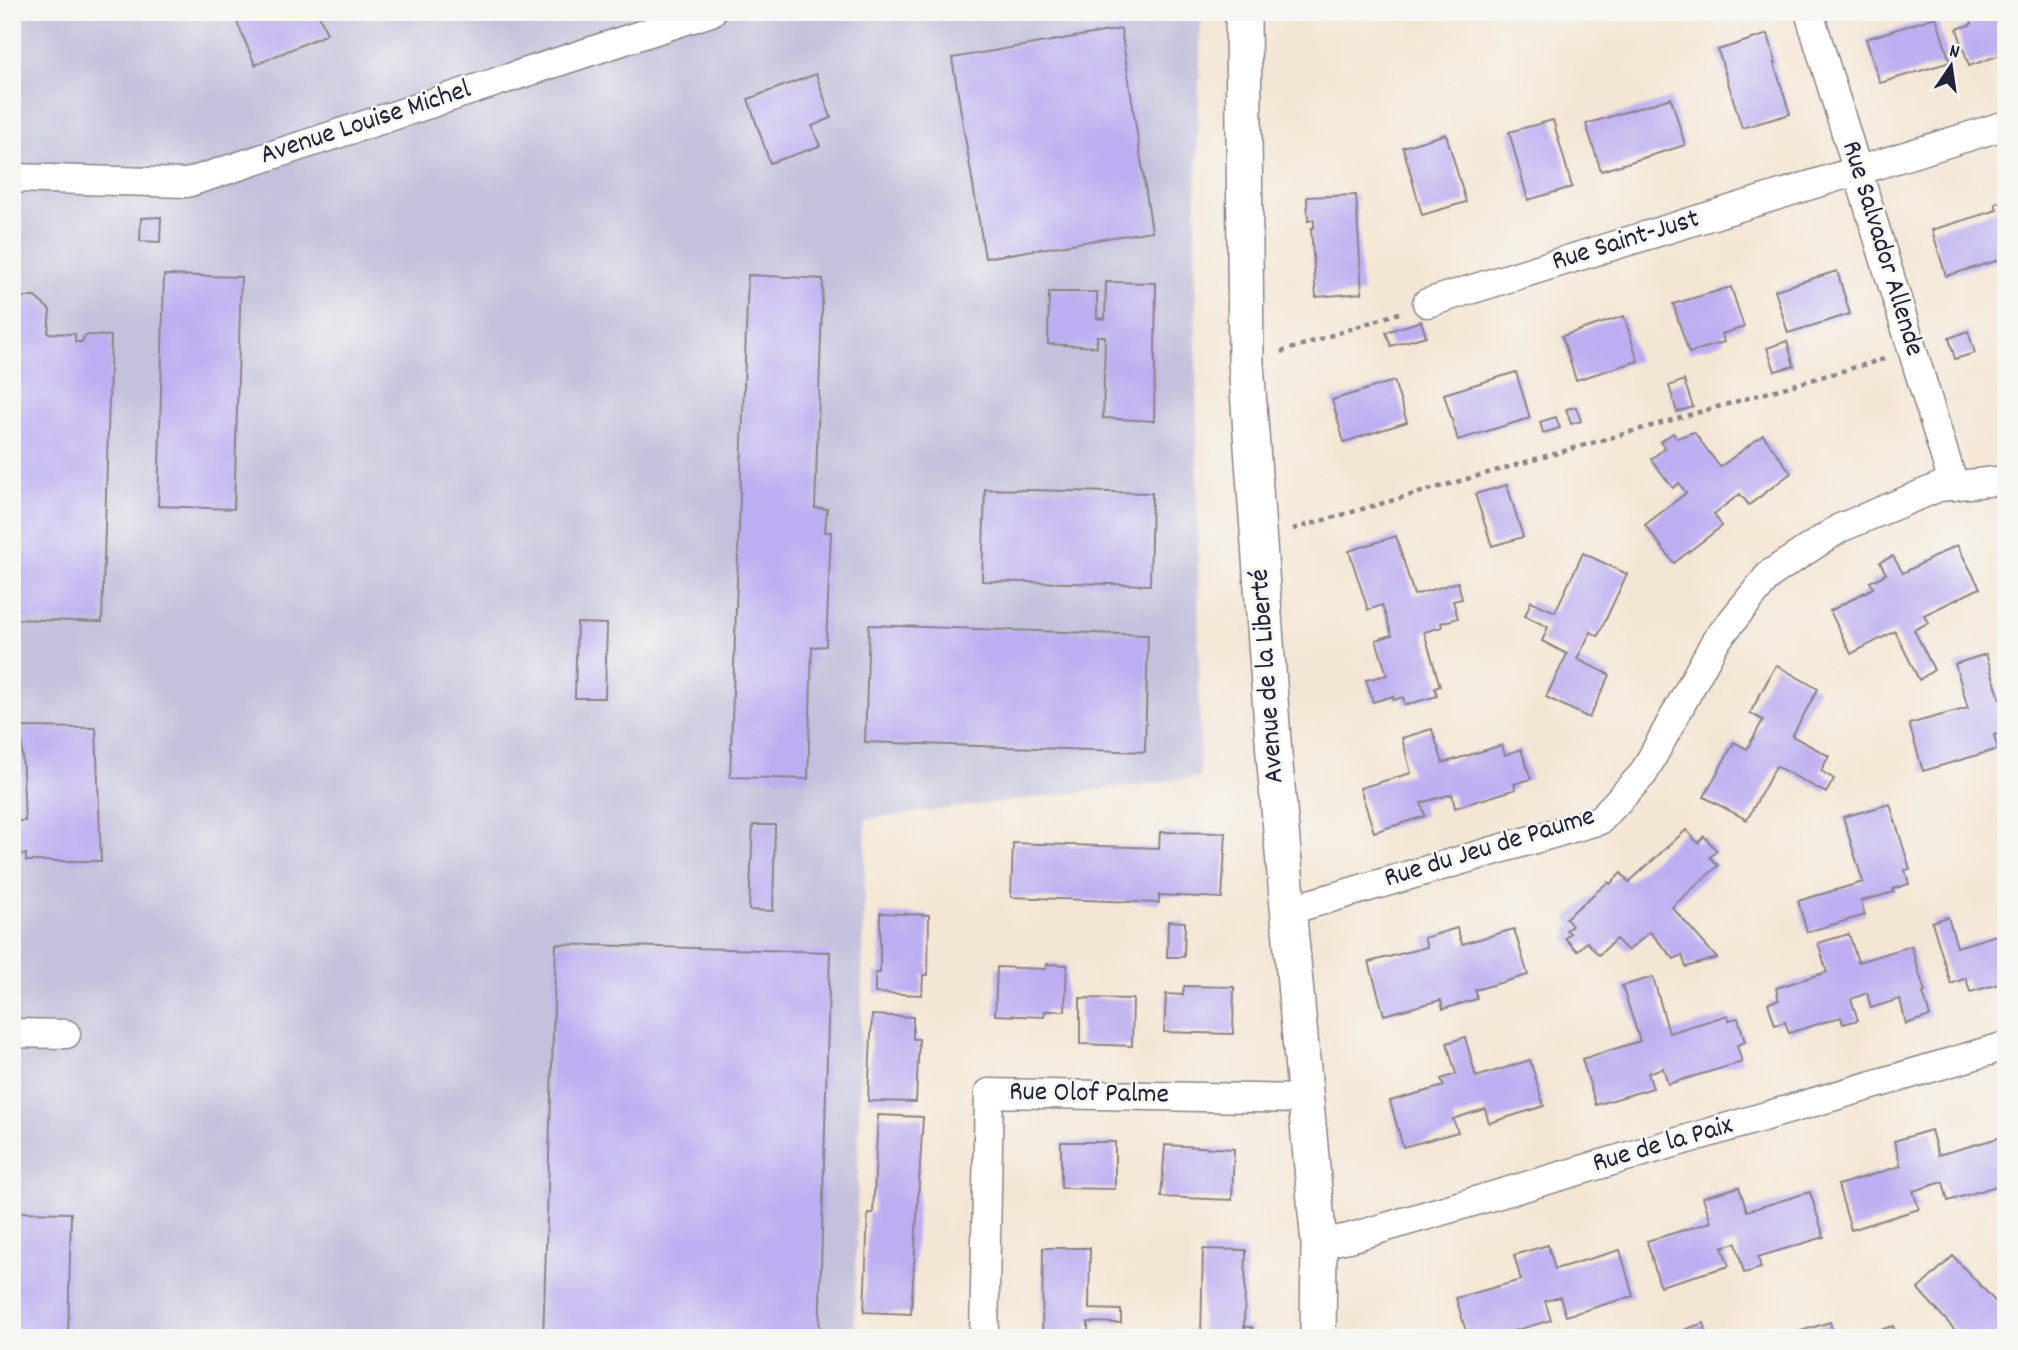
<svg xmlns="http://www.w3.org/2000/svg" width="2018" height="1350" font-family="Dekko,sans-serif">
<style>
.industrial{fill:#c3c1db}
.building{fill:#bdaef1}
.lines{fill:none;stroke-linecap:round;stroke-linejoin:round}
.minor-casing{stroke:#8b8488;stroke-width:31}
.tertiary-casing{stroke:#8b8488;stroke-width:38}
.path{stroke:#8b8488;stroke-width:4.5;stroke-dasharray:5 5;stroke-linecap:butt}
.minor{stroke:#fff;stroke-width:28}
.tertiary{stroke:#fff;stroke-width:35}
.labels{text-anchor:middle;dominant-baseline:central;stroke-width:5;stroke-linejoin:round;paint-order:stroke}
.street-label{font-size:28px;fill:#22223b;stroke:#f6f6f2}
</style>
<rect width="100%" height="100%" fill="#f6f6f2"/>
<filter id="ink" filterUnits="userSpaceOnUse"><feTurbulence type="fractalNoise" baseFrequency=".0143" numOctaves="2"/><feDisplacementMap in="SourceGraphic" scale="14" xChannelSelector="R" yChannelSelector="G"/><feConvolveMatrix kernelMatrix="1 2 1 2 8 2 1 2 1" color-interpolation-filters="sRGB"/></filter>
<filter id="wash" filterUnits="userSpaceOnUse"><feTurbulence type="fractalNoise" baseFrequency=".00686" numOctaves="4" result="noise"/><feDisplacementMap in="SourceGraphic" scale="28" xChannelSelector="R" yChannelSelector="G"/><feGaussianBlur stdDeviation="1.57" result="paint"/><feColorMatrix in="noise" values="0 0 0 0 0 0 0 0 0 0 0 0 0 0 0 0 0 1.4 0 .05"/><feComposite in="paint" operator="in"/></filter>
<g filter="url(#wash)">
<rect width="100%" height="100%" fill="#f4e6d4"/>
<path class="industrial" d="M12 12H1201L1195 234 1200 777 866 819 854 1338H12Z"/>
<g id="blocks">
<g class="building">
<path d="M259 12H318L327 34 255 65 237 22Z"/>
<path d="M1969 12H2006V47L1999 49 2001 55 1969 66 1957 29 1972 24Z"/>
<path d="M1936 17 1950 62 1880 83 1866 39Z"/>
<path d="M1121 29 1152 231 985 258 952 58Z"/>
<path d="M1768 34 1776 63H1774L1790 114 1742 128 1718 50Z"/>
<path d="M816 74 831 118 812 126 820 146 770 163 748 99Z"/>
<path d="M1671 98 1685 145 1601 171 1586 124Z"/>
<path d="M1553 120 1572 187 1528 200 1509 132Z"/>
<path d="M1446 134 1466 202 1422 215 1403 147Z"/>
<path d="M1356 195 1362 293 1316 297 1311 228H1314V220L1308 221 1307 197Z"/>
<path d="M2006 200V258L1946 276 1932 230 1997 210 1995 203Z"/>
<path d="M161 217 160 242 140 241 141 218Z"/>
<path d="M1837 271 1850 314 1788 333 1775 290Z"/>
<path d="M164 275 241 277 234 509 158 506Z"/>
<path d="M748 275 823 279 815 508 827 509 825 532H831L826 646 812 647 808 779 730 777Z"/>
<path d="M1106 282 1156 283 1154 421 1103 418 1105 336H1097V347L1048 344 1049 292H1097V318L1105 319Z"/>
<path d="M1731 287 1744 327 1722 334 1724 342 1689 353 1673 304Z"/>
<path d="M12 297H35L50 310 48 333 75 334V342H82L84 337 86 335 111 336 102 622 12 619Z"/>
<path d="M1624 316 1638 361 1576 380 1562 336Z"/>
<path d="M1421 321 1426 336 1391 346 1386 332Z"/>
<path d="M1968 331 1975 353 1955 359 1949 338Z"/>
<path d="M1787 341 1794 366 1775 371 1767 348Z"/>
<path d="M1516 372 1530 418 1458 440 1444 394Z"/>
<path d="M1684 380 1693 407 1677 412 1669 386Z"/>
<path d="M1394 381 1407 422 1344 442 1332 400Z"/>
<path d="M1576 407 1581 421 1571 424 1566 409Z"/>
<path d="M1556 417 1560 428 1543 433 1540 422Z"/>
<path d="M1694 432 1720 467 1763 435 1791 473 1749 505 1740 494 1714 514 1722 526 1674 563 1645 525 1686 493 1679 483 1673 488 1651 459 1665 448 1660 442 1673 433 1677 438Z"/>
<path d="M1507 485 1523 537 1492 546 1475 494Z"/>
<path d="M985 489 1152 493 1150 585 982 581Z"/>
<path d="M1396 536 1414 595 1458 582 1462 599 1453 601 1458 618 1441 623 1442 627 1424 632 1440 686 1435 688 1437 696 1405 705 1403 697 1394 700 1393 696 1373 702 1366 680 1387 675 1376 640 1392 635 1382 605 1368 610 1349 551Z"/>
<path d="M1957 545 1980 588 1924 615 1928 623 1914 630 1934 670 1919 680 1895 631 1851 654 1830 611 1873 588 1870 582 1886 574 1880 562 1893 556 1903 573Z"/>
<path d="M1583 553 1627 574 1598 636 1591 632 1577 659 1610 675 1589 718 1546 697 1567 654 1542 641 1548 627 1525 616 1531 601 1555 612Z"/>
<path d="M577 623 607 624 605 698H575Z"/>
<path d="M869 625 1148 635 1145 752 865 742Z"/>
<path d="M1986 654 2000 699 2006 697V732L1994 735 1998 749 1923 771 1909 724 1968 708 1955 664Z"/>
<path d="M1776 665 1818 689 1792 736 1829 756 1821 771 1834 779 1826 793 1776 766 1747 820 1704 797 1734 742 1747 749 1763 720 1750 713Z"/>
<path d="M21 727 96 728 101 861H26V854L12 855V821H25Z"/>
<path d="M1432 729 1443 763 1502 745 1505 755 1521 749 1531 779 1514 784 1516 789 1455 808 1452 794 1421 803 1425 816 1374 832 1360 788 1411 773 1402 738Z"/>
<path d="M1890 804 1910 869 1905 870 1909 884 1893 889 1894 892 1861 901 1865 915 1807 932 1798 901 1863 882 1843 817Z"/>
<path d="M753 825H775L773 911 749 910Z"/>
<path d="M1686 830 1698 843 1704 836 1717 851 1710 857 1718 866 1672 907 1717 958 1686 967 1682 955 1674 959 1650 932 1628 951 1616 939 1599 955 1587 942 1577 951 1565 938 1570 933 1566 930 1572 926 1566 918 1608 882 1610 884 1621 873 1629 882Z"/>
<path d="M1160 832 1226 833 1222 898 1159 895V903L1011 897 1013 843 1159 848Z"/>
<path d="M880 913 929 915 928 975H923L922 995 875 993V973H880Z"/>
<path d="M1948 917 1957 947 2006 932V982L1970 992 1966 978 1951 984 1932 922Z"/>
<path d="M1168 921 1185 922 1184 957H1167Z"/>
<path d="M1457 928 1462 944 1514 929 1528 975 1475 990 1477 999 1443 1009 1441 1000 1384 1015 1369 962 1427 947 1424 938Z"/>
<path d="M1849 934 1858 962 1911 946 1925 992 1923 993 1930 1016 1906 1024 1900 999 1871 1008 1867 993 1851 999 1858 1020 1843 1024 1841 1017 1789 1033 1785 1022 1775 1025 1768 1003 1779 1000 1776 988 1827 972 1818 943Z"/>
<path d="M556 944 830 952 819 1338H543Z"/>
<path d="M1047 964 1067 965 1065 1011H1045L1044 1017 995 1015 997 967 1046 969Z"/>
<path d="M1653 977 1669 1033 1728 1015 1729 1020 1738 1018 1745 1042 1737 1045 1742 1062 1668 1084 1663 1068 1648 1073 1653 1088 1596 1105 1582 1059 1640 1041 1622 986Z"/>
<path d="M1184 986 1234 987 1233 1034 1164 1032 1166 994 1183 995Z"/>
<path d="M1080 998 1133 999 1132 1046 1080 1044Z"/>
<path d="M872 1015 913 1017V1039H919L916 1102 868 1101Z"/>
<path d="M1465 1037 1476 1077 1530 1060 1544 1106 1489 1123 1485 1109 1468 1114 1453 1119 1458 1132 1403 1147 1390 1101 1444 1086 1441 1079 1456 1074 1447 1043Z"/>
<path d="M878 1115 923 1117 911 1314 864 1312 868 1213H873Z"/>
<path d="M1931 1130 1938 1155 2002 1137 2006 1150V1183L1948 1201 1943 1182 1913 1191 1919 1209 1851 1230 1838 1185 1901 1166 1894 1141Z"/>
<path d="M1061 1142H1115V1189L1061 1188Z"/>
<path d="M1165 1145 1234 1149 1232 1200 1161 1197Z"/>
<path d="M1739 1187 1747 1211 1810 1192 1824 1237 1758 1257 1761 1268 1744 1273 1736 1243 1722 1247 1729 1266 1660 1286 1647 1241 1711 1222 1703 1197Z"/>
<path d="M12 1212 71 1213 68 1338H12Z"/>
<path d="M1548 1245 1555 1269 1620 1250 1633 1296 1566 1316 1560 1297 1545 1301 1551 1320 1490 1338H1468L1456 1298 1521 1280 1514 1255Z"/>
<path d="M1043 1248H1090L1089 1309 1121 1310V1323L1088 1322V1338H1042Z"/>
<path d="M1203 1249 1246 1250 1244 1327H1252V1338H1201Z"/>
<path d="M1953 1256 2006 1313V1326L1993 1338H1962L1918 1289Z"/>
<path d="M1830 1322 1834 1338H1800L1798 1332Z"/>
<path d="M1704 1323 1708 1338H1688L1686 1329Z"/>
<path d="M1893 1326 1897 1338H1855V1337Z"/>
<path d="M882 1333 933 1334V1338H882Z"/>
</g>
</g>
</g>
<g filter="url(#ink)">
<use href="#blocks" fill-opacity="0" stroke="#8b8488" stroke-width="2"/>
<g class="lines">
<defs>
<g id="minor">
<path d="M1809 12 1954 486"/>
<path d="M12 178 187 183 711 12"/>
<path d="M1427 303 2006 125"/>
<path d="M1289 910 1600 820 1643 774 1715 642 1770 574 1840 528 1939 487 2006 480"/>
<path d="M12 1033 66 1034"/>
<path d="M1319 1244 1349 1238 2006 1046"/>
<path d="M984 1338 989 1093 1307 1099"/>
</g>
<path id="tertiary" d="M1243 12 1246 363 1274 754 1319 1244 1318 1338"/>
</defs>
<use href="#minor" class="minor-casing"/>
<use href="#tertiary" class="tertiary-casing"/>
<g class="path">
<path d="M1281 352 1399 313"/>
<path d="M1293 529 1884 359"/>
</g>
<use href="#minor" class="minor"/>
<use href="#tertiary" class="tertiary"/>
</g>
</g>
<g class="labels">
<g class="street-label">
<text transform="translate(366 124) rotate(-18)">Avenue Louise Michel</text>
<text transform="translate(1626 242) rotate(-17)">Rue Saint-Just</text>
<text transform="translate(1881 249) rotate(73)">Rue Salvador Allende</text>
<text transform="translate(1269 676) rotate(-94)">Avenue de la Liberté</text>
<text transform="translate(1490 849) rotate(-17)">Rue du Jeu de Paume</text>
<text transform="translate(1089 1095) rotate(1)">Rue Olof Palme</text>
<text transform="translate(1663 1146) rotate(-16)">Rue de la Paix</text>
</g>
</g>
<rect width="2018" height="1350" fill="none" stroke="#f6f6f2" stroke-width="42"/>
<g transform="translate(1951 66) rotate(13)" stroke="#f6f6f2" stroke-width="5" paint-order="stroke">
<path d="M0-5L12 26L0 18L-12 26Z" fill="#22223b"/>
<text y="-10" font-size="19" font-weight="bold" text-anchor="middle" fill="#22223b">N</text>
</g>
</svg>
